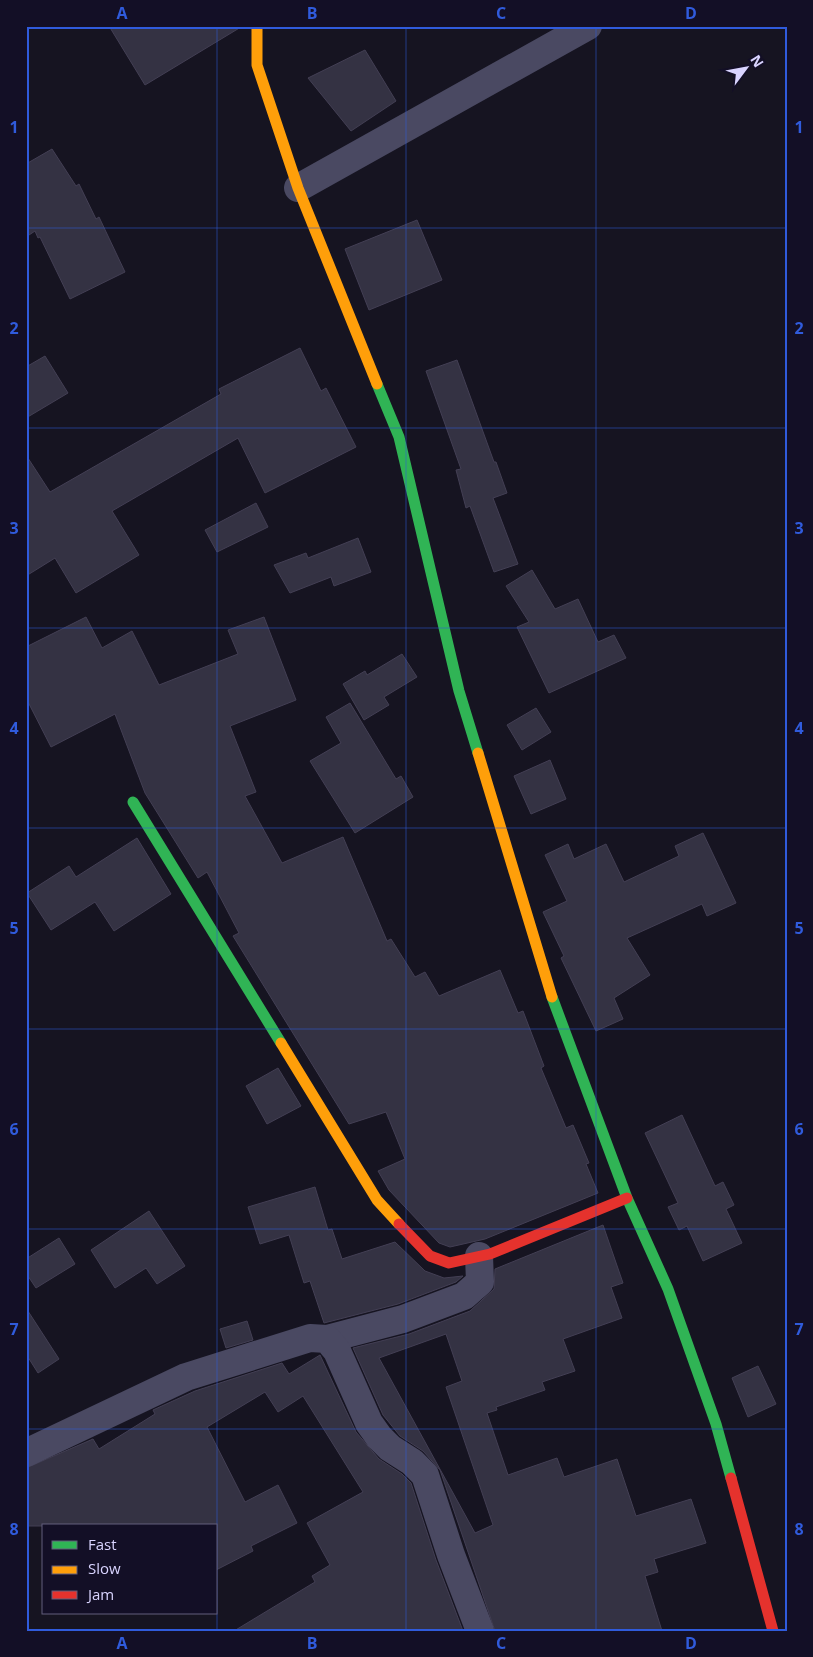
<svg xmlns="http://www.w3.org/2000/svg" width="813" height="1657" font-family="'Open Sans',sans-serif">
<style>
.building{fill:#343243;stroke:#433f54;fill-rule:evenodd}
.lines{fill:none;stroke-linecap:round;stroke-linejoin:round}
.street{stroke:#4a4962;stroke-width:28}
.fast{stroke:#30b455;stroke-width:11}
.slow{stroke:#ff9f0a;stroke-width:11}
.jam{stroke:#e5322d;stroke-width:11}
.grid{fill:none;stroke:#305bdc;stroke-width:1;stroke-opacity:0.55}
.neatline{fill:none;stroke:#305bdc;stroke-width:2}
.grid-label{font-size:16px;text-anchor:middle;font-weight:bold;fill:#305bdc}
</style>
<rect width="100%" height="100%" fill="#161421"/>
<g class="building">
<path d="M109 26H241V27L145 85Z"/>
<path d="M365 50 396 101 351 131 308 78Z"/>
<path d="M52 149 76 186 79 184 96 219 99 217 125 272 70 299 40 237 38 238 35 231 26 237V164Z"/>
<path d="M417 220 442 280 369 310 345 249Z"/>
<path d="M300 348 321 391 326 388 356 447 265 493 238 438 112 511 139 555 76 593 55 558 26 576V455L50 492 221 394 219 389Z"/>
<path d="M45 356 68 393 26 418V367Z"/>
<path d="M457 360 494 462H496L507 493 493 498 518 564 494 572 470 506 466 508 456 470 461 469 426 371Z"/>
<path d="M256 503 268 527 217 552 205 530Z"/>
<path d="M358 538 371 572 334 586 331 577 290 593 274 565 306 553 308 558Z"/>
<path d="M532 570 555 609 578 599 598 642 614 635 626 658 549 693 517 627 529 622 506 586Z"/>
<path d="M86 617 102 648 132 631 159 685 238 654 228 630 264 617 296 700 230 726 256 792 245 796 282 863 343 837 387 941 391 939 415 977 425 972 439 996 500 970 518 1013 523 1011 544 1066 541 1068 566 1128 573 1125 589 1163 586 1164 598 1193 485 1239 450 1247 439 1243 389 1190 378 1171 405 1159 386 1112 349 1124 233 936 239 933 207 872 198 878 145 793 115 714 51 747 26 698V647Z"/>
<path d="M402 654 417 677 384 697 389 705 364 720 343 684 365 671 367 675Z"/>
<path d="M350 703 396 779 401 776 413 797 355 833 310 761 341 743 326 717Z"/>
<path d="M536 708 551 732 522 750 507 725Z"/>
<path d="M550 760 566 799 531 814 514 776Z"/>
<path d="M703 833 736 903 707 916 702 904 627 938 650 975 614 998 623 1019 596 1031 561 958 564 956 543 912 567 901 545 855 568 844 574 859 606 844 624 882 679 856 675 846Z"/>
<path d="M137 838 171 894 114 931 95 902 51 930 27 893 69 866 76 877Z"/>
<path d="M278 1068 301 1106 267 1124 246 1086Z"/>
<path d="M682 1115 715 1186 723 1182 734 1205 726 1209 742 1243 703 1261 687 1226 679 1230 668 1207 678 1203 645 1133Z"/>
<path d="M315 1187 328 1230 332 1229 342 1259 395 1242 425 1271 444 1278 463 1276 456 1282 398 1304 324 1323 310 1281 304 1283 289 1235 260 1244 248 1207Z"/>
<path d="M149 1211 185 1266 157 1284 146 1268 115 1288 91 1250Z"/>
<path d="M603 1225 623 1283 611 1287 622 1318 563 1339 575 1371 542 1382 545 1390 496 1407 497 1410 487 1413 508 1475 557 1458 564 1477 617 1459 636 1516 691 1499 706 1543 654 1559 658 1572 645 1576 662 1631H495L440 1470 423 1451 400 1436 383 1415 353 1348 409 1334 470 1311 494 1289 495 1269ZM446 1334 462 1381 446 1387 493 1525 475 1533 379 1358Z"/>
<path d="M59 1238 75 1264 36 1288 26 1273V1259Z"/>
<path d="M26 1308 59 1359 38 1373 26 1354Z"/>
<path d="M247 1321 253 1340 226 1348 220 1329Z"/>
<path d="M320 1355 356 1432 379 1459 402 1474 411 1483 436 1560 463 1631H234L315 1582 312 1576 330 1565 307 1523 363 1492 303 1396 278 1412 265 1392 207 1427 245 1502 278 1485 297 1523 251 1546 253 1551 216 1570V1526H26V1468L93 1439 99 1449 155 1414 153 1410 195 1391 282 1363 289 1374Z"/>
<path d="M758 1366 776 1404 748 1417 732 1378Z"/>
</g>
<g class="lines">
<g class="street">
<path d="M298 188 588 26"/>
<path d="M327 1339 403 1319 464 1296 480 1282 479 1256"/>
<path d="M26 1453 186 1377 310 1338 327 1339 337 1351 369 1423 379 1437 390 1448 412 1462 425 1475 451 1555 480 1631"/>
</g>
<g class="fast">
<path d="M377 384 399 437 459 691 478 753"/>
<path d="M133 802 281 1043"/>
<path d="M552 997 627 1198 668 1289 716 1424 731 1478"/>
</g>
<g class="slow">
<path d="M257 26V65L298 188 377 384"/>
<path d="M478 753 552 997"/>
<path d="M281 1043 377 1200 399 1224"/>
</g>
<g class="jam">
<path d="M399 1224 430 1256 449 1263 490 1254 627 1198"/>
<path d="M731 1478 773 1631"/>
</g>
</g>
<path class="grid" d="M217 26V1631M406 26V1631M596 26V1631M26 228H787M26 428H787M26 628H787M26 828H787M26 1029H787M26 1229H787M26 1429H787"/>
<rect width="813" height="1657" fill="none" stroke="#130f26" stroke-width="55"/>
<rect x="42" y="1524" width="175" height="90" fill="#130f26" stroke="#625e7d"/>
<rect x="52" y="1541" width="25" height="8" fill="#30b455" stroke="#625e7d"/>
<text x="88" y="1550" font-size="15" fill="#d9d4ff">Fast</text>
<rect x="52" y="1566" width="25" height="8" fill="#ff9f0a" stroke="#625e7d"/>
<text x="88" y="1574" font-size="15" fill="#d9d4ff">Slow</text>
<rect x="52" y="1591" width="25" height="8" fill="#e5322d" stroke="#625e7d"/>
<text x="88" y="1600" font-size="15" fill="#d9d4ff">Jam</text>
<g transform="translate(746 68) rotate(58)" stroke="#130f26" stroke-width="4" paint-order="stroke">
<path d="M0-4L9 19L0 12L-9 19Z" fill="#d9d4ff"/>
<text y="-8" font-size="14" font-weight="bold" text-anchor="middle" fill="#d9d4ff">N</text>
</g>
<rect x="28" y="28" width="758" height="1602" class="neatline"/>
<g class="grid-label">
<text x="122" y="19">A</text>
<text x="312" y="19">B</text>
<text x="501" y="19">C</text>
<text x="691" y="19">D</text>
<text x="14" y="133">1</text>
<text x="799" y="133">1</text>
<text x="14" y="334">2</text>
<text x="799" y="334">2</text>
<text x="14" y="534">3</text>
<text x="799" y="534">3</text>
<text x="14" y="734">4</text>
<text x="799" y="734">4</text>
<text x="14" y="934">5</text>
<text x="799" y="934">5</text>
<text x="14" y="1135">6</text>
<text x="799" y="1135">6</text>
<text x="14" y="1335">7</text>
<text x="799" y="1335">7</text>
<text x="14" y="1535">8</text>
<text x="799" y="1535">8</text>
<text x="122" y="1649">A</text>
<text x="312" y="1649">B</text>
<text x="501" y="1649">C</text>
<text x="691" y="1649">D</text>
</g>
</svg>
